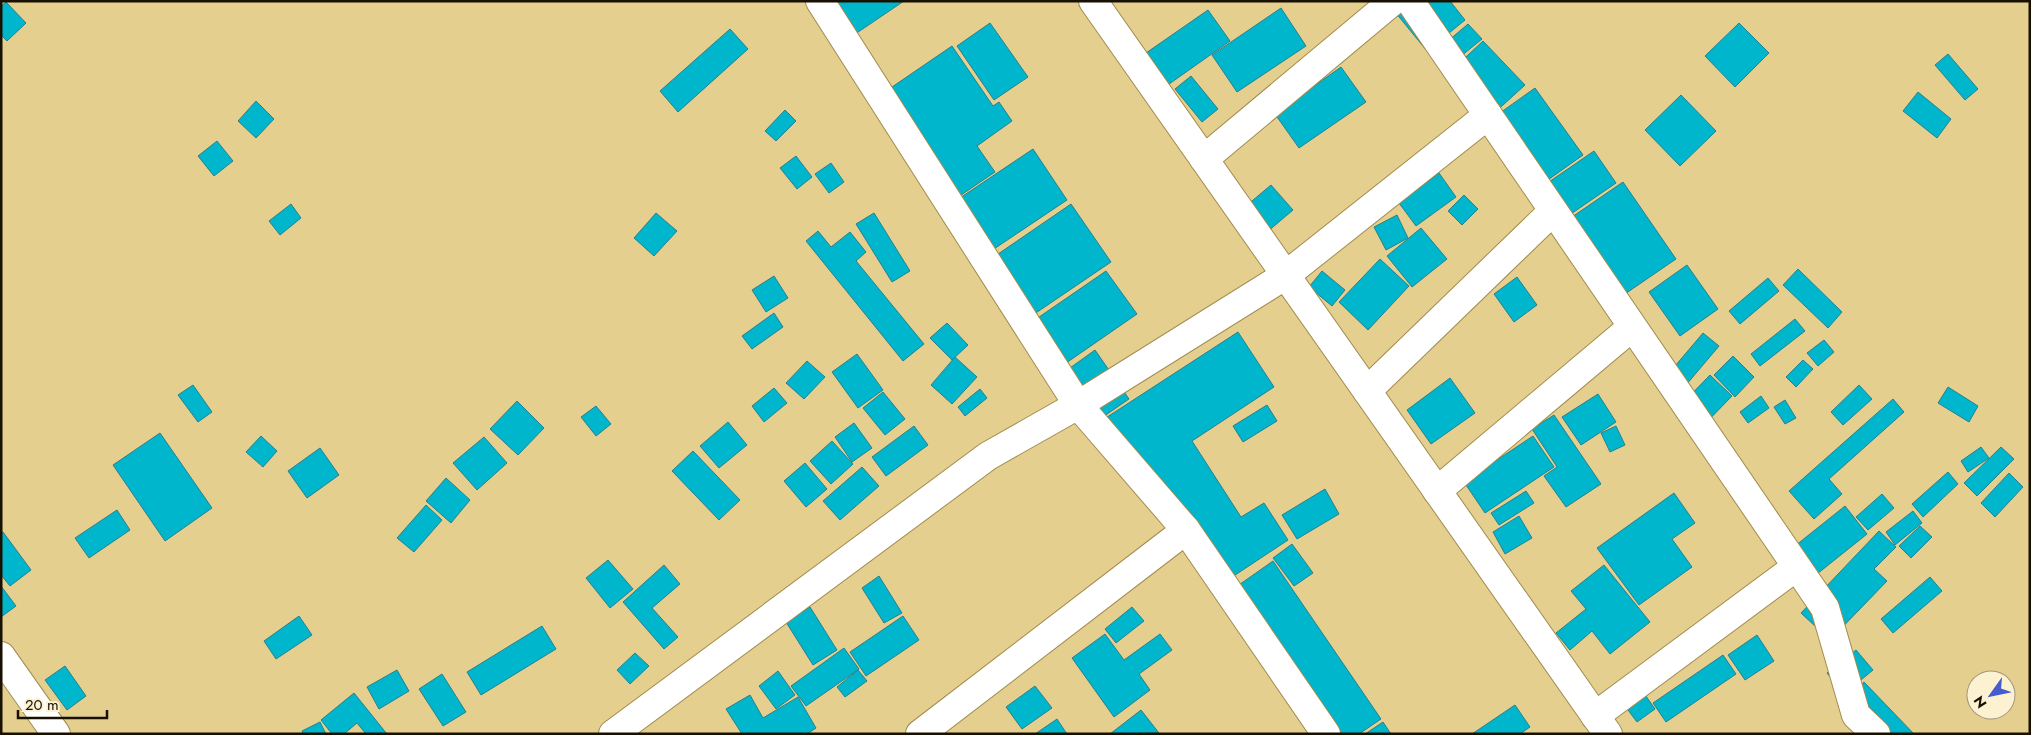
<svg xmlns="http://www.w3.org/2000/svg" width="2031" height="735" font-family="Jost,sans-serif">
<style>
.building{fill:#00b6cd;stroke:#26818f}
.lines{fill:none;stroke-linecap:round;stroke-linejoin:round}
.street-casing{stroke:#a18c4f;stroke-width:30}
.street{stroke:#fff;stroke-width:28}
</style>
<rect width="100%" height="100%" fill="#e5cf8f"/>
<g class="building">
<path d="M806 1H904L836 47Z"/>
<path d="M1386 1H1450L1465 20 1427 51Z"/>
<path d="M6 2 26 23 7 41 1 35V6Z"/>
<path d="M1281 8 1306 46 1237 92 1212 55Z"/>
<path d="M1208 10 1230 41 1155 94 1133 62Z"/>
<path d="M990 23 1028 77 994 100 957 46Z"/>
<path d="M1739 23 1769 53 1735 87 1705 56Z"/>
<path d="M1468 24 1482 39 1455 61 1442 46Z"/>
<path d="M730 29 748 49 678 112 660 91Z"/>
<path d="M1483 41 1525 85 1492 115 1451 71Z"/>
<path d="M952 46 993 106 999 102 1012 121 977 146 995 172 945 206 873 100Z"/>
<path d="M1948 54 1978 89 1965 100 1935 65Z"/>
<path d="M1341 67 1366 102 1299 148 1275 114Z"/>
<path d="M1191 76 1218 109 1202 122 1175 89Z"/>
<path d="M1535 88 1583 155 1538 187 1490 120Z"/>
<path d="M1918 92 1951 119 1937 138 1903 111Z"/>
<path d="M1681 95 1716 131 1680 166 1645 130Z"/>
<path d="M256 101 274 119 256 138 238 121Z"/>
<path d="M785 110 796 121 776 141 765 131Z"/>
<path d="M217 141 233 161 214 176 198 156Z"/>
<path d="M1033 149 1067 200 979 259 945 208Z"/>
<path d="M1594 151 1616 183 1565 218 1543 186Z"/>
<path d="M796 156 812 177 797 189 780 168Z"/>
<path d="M831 163 844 182 829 193 815 174Z"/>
<path d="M1439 173 1456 197 1416 226 1399 203Z"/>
<path d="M1623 182 1676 259 1622 296 1569 219Z"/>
<path d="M1271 185 1293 210 1267 232 1246 206Z"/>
<path d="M1464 195 1478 209 1462 225 1448 211Z"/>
<path d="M291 204 301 218 280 235 269 221Z"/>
<path d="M1071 204 1111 262 1024 321 985 263Z"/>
<path d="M656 213 677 231 654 256 634 238Z"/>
<path d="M874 213 910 271 892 282 856 224Z"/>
<path d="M1397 215 1408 238 1386 250 1374 227Z"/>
<path d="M1421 228 1447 259 1412 287 1387 256Z"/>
<path d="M818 231 831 247 850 232 866 252 856 261 924 344 903 361 806 241Z"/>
<path d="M1380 259 1409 286 1368 330 1339 302Z"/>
<path d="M1687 265 1718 309 1680 336 1649 292Z"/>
<path d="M1798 269 1842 312 1828 328 1783 285Z"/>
<path d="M1106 271 1137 314 1056 370 1026 326Z"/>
<path d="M1322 271 1345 290 1332 306 1309 287Z"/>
<path d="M774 276 788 298 766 312 752 290Z"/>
<path d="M1517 277 1537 305 1514 322 1494 294Z"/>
<path d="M1768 278 1779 291 1740 324 1729 311Z"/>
<path d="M774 313 783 327 752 349 742 336Z"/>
<path d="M1795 319 1805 331 1760 366 1751 354Z"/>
<path d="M947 323 968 345 952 360 930 338Z"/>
<path d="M1238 332 1274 387 1192 441 1241 517 1264 503 1288 540 1211 591 1101 421Z"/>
<path d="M1703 333 1719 346 1675 398 1659 385Z"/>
<path d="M1824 340 1834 352 1818 366 1807 353Z"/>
<path d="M1095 350 1129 399 1097 421 1063 373Z"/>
<path d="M857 354 883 390 858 408 832 372Z"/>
<path d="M1733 356 1754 377 1735 397 1714 375Z"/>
<path d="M955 357 977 377 952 404 931 385Z"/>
<path d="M1803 360 1813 369 1796 387 1786 377Z"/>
<path d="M807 361 825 377 804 399 786 383Z"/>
<path d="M1710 375 1732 396 1698 431 1676 410Z"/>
<path d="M1450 378 1475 413 1431 444 1407 410Z"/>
<path d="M193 385 212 412 198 422 178 395Z"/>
<path d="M1859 385 1872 399 1843 425 1831 412Z"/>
<path d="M1948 387 1978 406 1969 422 1938 403Z"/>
<path d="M774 388 787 403 764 422 752 406Z"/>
<path d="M980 389 987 398 965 416 958 407Z"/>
<path d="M883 392 905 419 885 435 863 408Z"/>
<path d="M1598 394 1616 422 1581 445 1562 417Z"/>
<path d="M1761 396 1769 408 1748 423 1740 412Z"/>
<path d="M1893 399 1904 412 1829 479 1842 494 1814 519 1789 491Z"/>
<path d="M1785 400 1796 418 1785 424 1774 407Z"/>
<path d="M517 401 544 428 518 455 490 429Z"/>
<path d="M1267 405 1277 421 1243 442 1233 426Z"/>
<path d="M596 406 611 424 596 436 581 417Z"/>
<path d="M1554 415 1601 484 1566 507 1544 476 1557 467 1532 429Z"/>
<path d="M728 422 747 445 719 468 700 446Z"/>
<path d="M854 423 872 448 852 462 835 437Z"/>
<path d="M914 426 928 445 886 476 872 457Z"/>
<path d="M1616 426 1625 445 1610 452 1601 433Z"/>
<path d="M160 433 212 508 165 541 113 465Z"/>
<path d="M261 436 277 451 263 467 246 452Z"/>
<path d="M1533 436 1554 467 1485 513 1464 482Z"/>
<path d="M484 437 507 463 477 490 453 463Z"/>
<path d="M832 441 853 464 831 484 810 461Z"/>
<path d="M1981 447 1989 458 1968 472 1961 461Z"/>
<path d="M2001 447 2014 459 1977 496 1964 483Z"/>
<path d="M320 448 339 475 307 498 288 471Z"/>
<path d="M693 451 740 500 719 520 672 471Z"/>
<path d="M805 463 827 489 806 507 784 481Z"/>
<path d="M862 467 879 486 840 520 823 501Z"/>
<path d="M1948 472 1958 484 1923 517 1912 504Z"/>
<path d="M2009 473 2023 487 1995 517 1981 503Z"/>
<path d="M446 478 470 500 451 523 426 501Z"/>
<path d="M1325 489 1339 514 1297 539 1282 515Z"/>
<path d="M1526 491 1534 503 1499 525 1491 513Z"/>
<path d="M1674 493 1695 523 1672 539 1692 567 1639 605 1597 548Z"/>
<path d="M1882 494 1894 508 1868 530 1856 517Z"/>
<path d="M426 505 442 520 414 552 397 538Z"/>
<path d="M1845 506 1867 534 1812 578 1790 550Z"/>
<path d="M117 510 130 530 89 558 75 538Z"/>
<path d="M1913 511 1922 523 1895 545 1886 532Z"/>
<path d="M1519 516 1532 538 1505 554 1493 532Z"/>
<path d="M1920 526 1932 537 1911 558 1899 546Z"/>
<path d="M1879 531 1896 547 1874 569 1887 581 1830 640 1801 613Z"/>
<path d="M3 532 31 570 10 586 1 575V533Z"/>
<path d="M1292 544 1313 573 1294 586 1273 558Z"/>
<path d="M608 560 633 589 610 608 586 578Z"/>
<path d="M1273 561 1381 719 1359 734H1322L1226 594Z"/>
<path d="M664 565 680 584 652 608 678 637 664 649 623 602Z"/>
<path d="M1604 565 1650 622 1610 654 1592 631 1570 650 1556 633 1586 609 1571 591Z"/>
<path d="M879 576 902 613 884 623 862 588Z"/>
<path d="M1930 577 1942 591 1893 633 1881 619Z"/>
<path d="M1 586 16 606 1 617Z"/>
<path d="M810 607 837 650 813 665 786 622Z"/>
<path d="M1132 607 1144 621 1116 643 1105 629Z"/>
<path d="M299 616 312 635 276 659 264 641Z"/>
<path d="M903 616 919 640 866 676 850 652Z"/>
<path d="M542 626 556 649 481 695 467 672Z"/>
<path d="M1105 634 1124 660 1160 634 1172 650 1139 674 1150 690 1114 717 1072 658Z"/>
<path d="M1757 635 1774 661 1745 680 1728 655Z"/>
<path d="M844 648 859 669 806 706 791 686Z"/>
<path d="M1856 650 1873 670 1844 694 1827 673Z"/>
<path d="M635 653 649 666 630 684 617 670Z"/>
<path d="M1723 655 1736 674 1666 722 1653 703Z"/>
<path d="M65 666 86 696 67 710 45 680Z"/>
<path d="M397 670 409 691 379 709 367 687Z"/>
<path d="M858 670 867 681 845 697 837 687Z"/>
<path d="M778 671 795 695 776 709 759 686Z"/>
<path d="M442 674 466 712 443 726 419 689Z"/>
<path d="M1864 682 1914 734H1867L1840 706Z"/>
<path d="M1035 686 1052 708 1022 729 1006 707Z"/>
<path d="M1641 689 1655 709 1637 722 1622 702Z"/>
<path d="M354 693 387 734H366L357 723 344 734H332L321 720Z"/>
<path d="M750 695 763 718 798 697 816 728 807 734H742L726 709Z"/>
<path d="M1515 705 1530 727 1520 734H1472Z"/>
<path d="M1141 710 1159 733 1110 734Z"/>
<path d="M1057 719 1067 734H1035Z"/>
<path d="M320 722 326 734H303L302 731Z"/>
<path d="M1383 722 1391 734H1365Z"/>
</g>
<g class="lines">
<defs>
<g id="street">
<path d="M820 1 1078 405 1186 530 1326 734"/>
<path d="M1093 1 1608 734"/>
<path d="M1410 1 1825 608 1856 715 1876 734"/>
<path d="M1204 159 1393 1"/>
<path d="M1367 391 1553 211"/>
<path d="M1437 491 1632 327"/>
<path d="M1 656 56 734"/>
<path d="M1595 716 1796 567"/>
<path d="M613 734 988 456 1078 405 1286 275 1488 115"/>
<path d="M920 734 1186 530"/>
</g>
</defs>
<use href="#street" class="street-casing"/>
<use href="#street" class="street"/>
</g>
<rect width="2031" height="735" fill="none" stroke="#181000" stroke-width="5"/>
<g transform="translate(1991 695) rotate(237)"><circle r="24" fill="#fcf1d1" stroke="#a1977d"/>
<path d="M0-4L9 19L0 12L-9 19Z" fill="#455bcf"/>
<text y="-8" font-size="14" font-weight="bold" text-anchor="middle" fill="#181000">N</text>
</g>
<path d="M18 710v8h89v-8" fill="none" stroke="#181000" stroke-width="2.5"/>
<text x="25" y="710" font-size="15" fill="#181000" stroke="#fcf1d1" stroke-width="4" paint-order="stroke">20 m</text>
</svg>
